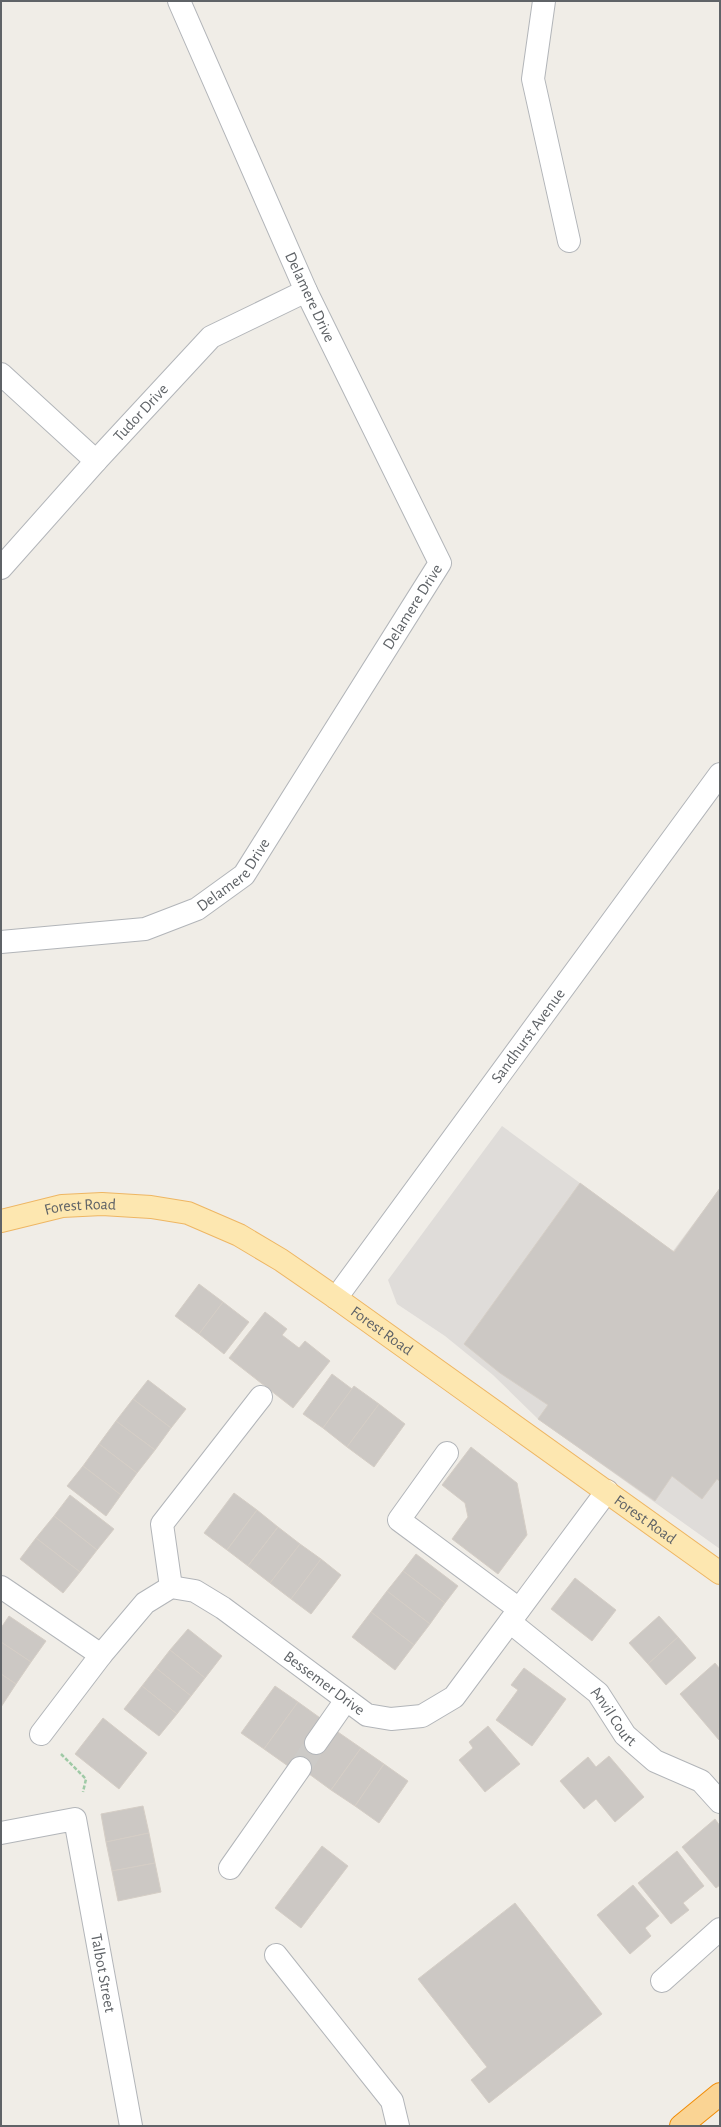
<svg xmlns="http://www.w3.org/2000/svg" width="721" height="2127" font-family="'Alegreya Sans',sans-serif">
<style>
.industrial{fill:#dfdcd9}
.building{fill:#ccc8c4;stroke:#d5cec6}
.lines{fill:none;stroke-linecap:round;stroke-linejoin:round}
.minor-tunnel{stroke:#cccac7;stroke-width:22;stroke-dasharray:22 11;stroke-linecap:butt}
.minor-casing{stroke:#b2b5b9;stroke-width:24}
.major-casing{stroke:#eeb663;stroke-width:24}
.highway-casing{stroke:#f18c06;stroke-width:24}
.path{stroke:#9fcaa6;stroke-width:2.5;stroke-dasharray:4 2;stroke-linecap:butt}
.minor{stroke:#fff;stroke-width:22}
.major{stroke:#fde7b0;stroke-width:22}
.highway{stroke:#fad494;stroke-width:22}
.labels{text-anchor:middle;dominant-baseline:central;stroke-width:3;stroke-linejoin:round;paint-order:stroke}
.street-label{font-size:16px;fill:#5f6367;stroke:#fff}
</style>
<rect width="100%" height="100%" fill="#f0ede7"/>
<path class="industrial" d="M502 1126 673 1251 720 1188V1549L538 1419 493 1375 445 1336 397 1304 388 1280Z"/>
<g class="building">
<path d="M580 1183 674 1252 720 1188V1482L717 1479 702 1499 672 1476 655 1501 538 1419 548 1405 500 1373 464 1344Z"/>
<path d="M199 1284 223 1302 199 1334 175 1316Z"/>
<path d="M223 1302 249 1322 224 1354 199 1334Z"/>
<path d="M265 1312 287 1329 282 1335 299 1348 305 1341 330 1361 293 1408 229 1358Z"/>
<path d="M332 1374 352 1389 323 1428 303 1414Z"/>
<path d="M148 1380 186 1409 171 1428 133 1399Z"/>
<path d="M354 1386 379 1404 347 1447 323 1428Z"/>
<path d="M133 1399 171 1428 155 1450 116 1421Z"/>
<path d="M379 1404 405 1424 374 1467 347 1447Z"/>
<path d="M116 1421 155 1450 137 1473 99 1444Z"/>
<path d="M99 1444 137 1473 121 1495 83 1466Z"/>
<path d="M471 1447 517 1483 527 1535 498 1574 452 1539 468 1517 465 1503 442 1485Z"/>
<path d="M83 1466 121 1495 106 1516 67 1486Z"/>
<path d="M234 1493 257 1510 227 1550 204 1533Z"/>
<path d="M70 1495 114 1529 97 1550 54 1516Z"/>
<path d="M257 1510 278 1527 248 1566 227 1550Z"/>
<path d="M54 1516 97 1550 80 1572 36 1538Z"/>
<path d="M278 1527 300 1544 270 1583 248 1566Z"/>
<path d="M36 1538 80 1572 63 1593 20 1559Z"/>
<path d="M300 1544 321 1559 291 1599 270 1583Z"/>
<path d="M416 1554 458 1586 445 1603 403 1571Z"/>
<path d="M321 1559 341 1575 311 1614 291 1599Z"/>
<path d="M403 1571 445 1603 430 1624 387 1591Z"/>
<path d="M575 1578 616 1610 592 1641 551 1609Z"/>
<path d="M387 1591 430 1624 414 1645 371 1612Z"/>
<path d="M371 1612 414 1645 395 1670 352 1637Z"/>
<path d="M9 1616 46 1641 31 1662 1 1642V1628Z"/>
<path d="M659 1616 678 1637 648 1664 629 1643Z"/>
<path d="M188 1629 222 1656 205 1678 170 1650Z"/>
<path d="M678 1637 696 1658 666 1685 648 1664Z"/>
<path d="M1 1642 31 1662 16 1684 1 1674Z"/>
<path d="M170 1650 205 1678 191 1696 156 1668Z"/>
<path d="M715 1663 720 1669 719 1740 680 1694Z"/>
<path d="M156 1668 191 1696 177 1714 142 1686Z"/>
<path d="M524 1668 566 1699 532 1746 496 1720 518 1690 511 1685Z"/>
<path d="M1 1674 16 1684 1 1707Z"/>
<path d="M142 1686 177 1714 159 1736 124 1709Z"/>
<path d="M275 1686 298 1702 264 1749 241 1733Z"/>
<path d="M298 1702 323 1720 321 1748 305 1771 291 1762 288 1766 264 1749Z"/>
<path d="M103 1718 147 1753 119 1789 75 1754Z"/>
<path d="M488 1726 520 1764 485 1792 459 1760 473 1748 469 1742Z"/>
<path d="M335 1730 361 1748 331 1790 305 1771Z"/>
<path d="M361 1748 384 1764 355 1806 331 1790Z"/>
<path d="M609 1756 644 1797 615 1822 596 1799 584 1809 560 1781 588 1757 596 1767Z"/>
<path d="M384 1764 408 1781 379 1823 355 1806Z"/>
<path d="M143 1806 149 1833 106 1842 101 1814Z"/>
<path d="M715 1819 720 1826V1885L716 1888 682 1847Z"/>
<path d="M149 1833 155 1863 112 1871 106 1842Z"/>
<path d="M322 1846 348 1866 301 1928 275 1908Z"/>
<path d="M677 1851 704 1886 683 1903 689 1910 671 1924 638 1883Z"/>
<path d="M155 1863 161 1892 118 1901 112 1871Z"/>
<path d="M633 1885 659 1916 645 1928 651 1936 630 1954 597 1915Z"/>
<path d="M515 1903 602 2014 489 2103 471 2080 487 2067 418 1979Z"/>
</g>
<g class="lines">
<path class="minor-tunnel" d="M300 1768 316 1743"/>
<defs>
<g id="minor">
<path d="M544 1 533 79 569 241"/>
<path d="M1 374 96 461"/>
<path id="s1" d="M1 568 96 461 211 337 306 291"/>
<path id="s2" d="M1 942 145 929 197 909 244 875 440 563 306 291 179 1"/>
<path id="s3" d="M336 1298 720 774"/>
<path d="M447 1453 399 1520 519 1609"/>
<path d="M1 1587 101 1655"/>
<path d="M171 1587 162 1524 261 1397"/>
<path id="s4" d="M510 1622 598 1693 625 1735 655 1761 701 1781 720 1802"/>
<path id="s5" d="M41 1734 101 1655 145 1603 171 1587 195 1591 223 1608 367 1715 391 1719 422 1716 454 1697 607 1491"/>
<path d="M316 1743 346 1700"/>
<path id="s6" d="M1 1833 75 1819 131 2126"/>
<path d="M230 1868 300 1768"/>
<path d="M276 1955 392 2101 398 2126"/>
<path d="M662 1981 720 1929"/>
</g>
<g id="major">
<path id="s7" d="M1 1221 62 1206 102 1204 151 1207 188 1213 239 1235 281 1260 336 1298 720 1573"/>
</g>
<path id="highway" d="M681 2126 720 2094"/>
</defs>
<use href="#minor" class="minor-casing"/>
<use href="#major" class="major-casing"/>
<use href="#highway" class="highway-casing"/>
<path class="path" d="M61 1754 86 1779 83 1792"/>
<use href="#minor" class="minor"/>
<use href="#major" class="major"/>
<use href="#highway" class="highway"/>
</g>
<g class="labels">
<g class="street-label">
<text transform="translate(310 297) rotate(65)">Delamere Drive</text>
<text stroke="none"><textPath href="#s1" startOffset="209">Tudor Drive</textPath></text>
<text stroke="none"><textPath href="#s2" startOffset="575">Delamere Drive</textPath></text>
<text stroke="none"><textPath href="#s2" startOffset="251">Delamere Drive</textPath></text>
<text stroke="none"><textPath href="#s3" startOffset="325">Sandhurst Avenue</textPath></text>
<text stroke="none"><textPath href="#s7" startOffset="81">Forest Road</textPath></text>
<text stroke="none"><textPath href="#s7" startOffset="417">Forest Road</textPath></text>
<text stroke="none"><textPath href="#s7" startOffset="741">Forest Road</textPath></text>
<text stroke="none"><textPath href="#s5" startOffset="381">Bessemer Drive</textPath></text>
<text stroke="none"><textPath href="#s4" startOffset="141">Anvil Court</textPath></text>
<text stroke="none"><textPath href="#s6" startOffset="232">Talbot Street</textPath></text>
</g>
</g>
<rect width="721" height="2127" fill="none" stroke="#5f6367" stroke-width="4"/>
</svg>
